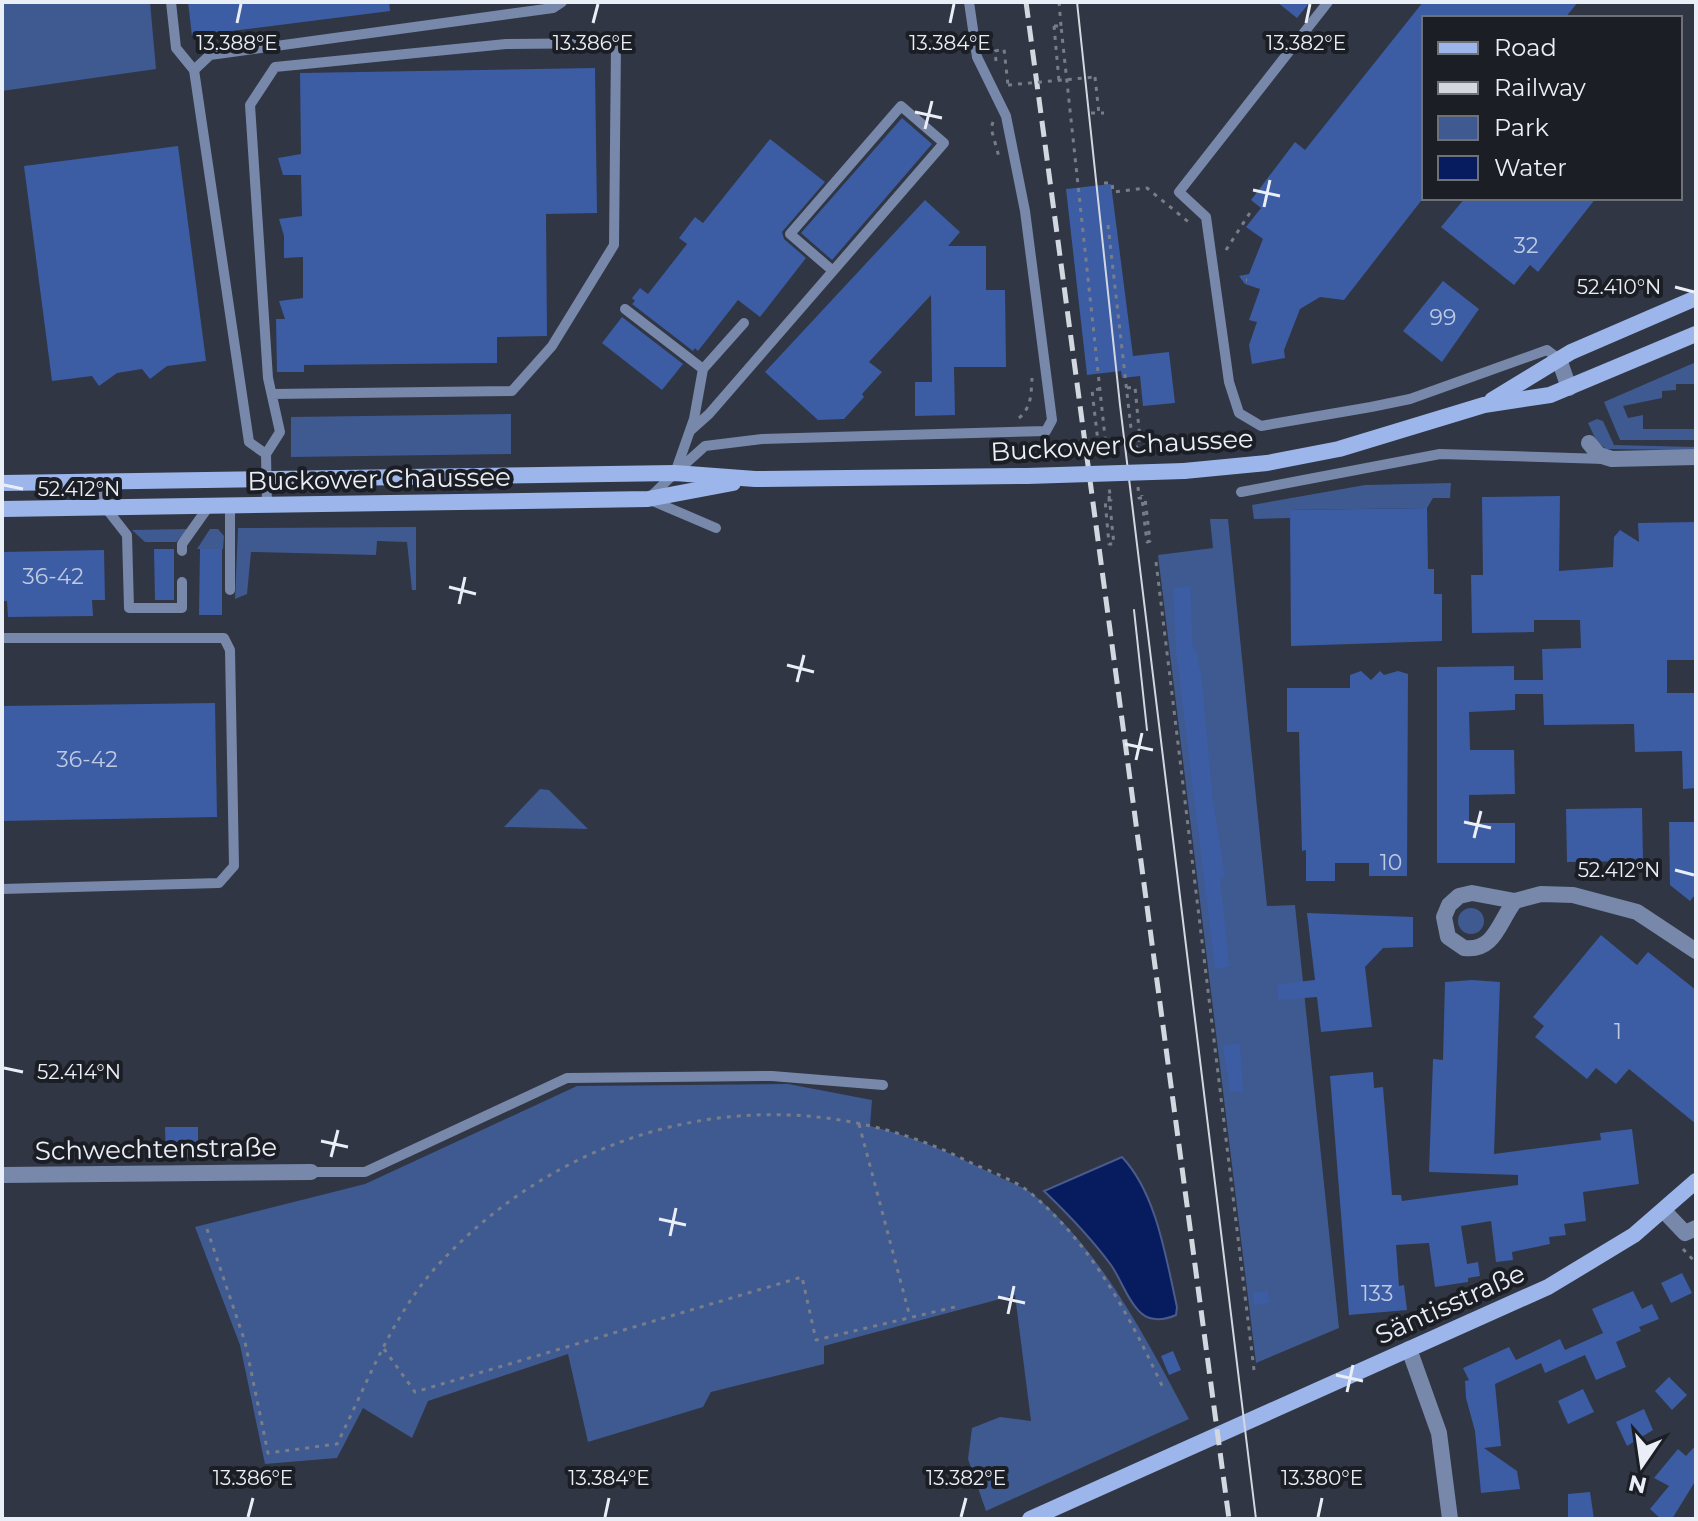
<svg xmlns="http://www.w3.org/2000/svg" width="1698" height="1521" font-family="Montserrat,sans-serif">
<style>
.green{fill:#3f5991}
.water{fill:#061c5f;stroke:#4a5b8c;stroke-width:2}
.building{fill:#3c5ca4}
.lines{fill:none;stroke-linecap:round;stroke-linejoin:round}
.path{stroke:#787e89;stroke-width:3;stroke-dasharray:4 6;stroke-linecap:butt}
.lane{stroke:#78a;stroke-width:10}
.street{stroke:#78a;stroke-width:16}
.secondary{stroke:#9cb6eb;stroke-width:16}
.tram{stroke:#d3d7e0;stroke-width:2}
.rail{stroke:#d3d7e0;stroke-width:5;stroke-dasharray:16 8;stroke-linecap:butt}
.path-bridge{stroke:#787e89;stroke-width:3;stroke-dasharray:4 6;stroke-linecap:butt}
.secondary-bridge{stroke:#9cb6eb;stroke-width:16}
.ticks{fill:none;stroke:#eaeef6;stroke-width:3}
.labels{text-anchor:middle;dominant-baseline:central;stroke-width:8;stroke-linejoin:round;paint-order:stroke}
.number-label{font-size:22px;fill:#becae2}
.street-label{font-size:26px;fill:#eaeef6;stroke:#1b1e24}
.ticks-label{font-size:20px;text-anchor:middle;fill:#eaeef6;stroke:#1b1e24;stroke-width:8;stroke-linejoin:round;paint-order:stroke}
</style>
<rect width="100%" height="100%" fill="#303643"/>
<g class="green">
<path d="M2 2H150L156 69 2 91Z"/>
<path d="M1696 362V384H1676V390L1662 391V398L1623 406 1628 418 1643 415V429H1696V440H1620L1604 402Z"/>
<path d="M511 414V454L291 457V417Z"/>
<path d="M1597 419 1603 421 1614 445 1696 447V450L1606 449 1597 442 1588 423Z"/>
<path d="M1451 483 1450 498H1433L1427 508 1290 510V518L1254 519 1252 505 1365 485Z"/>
<path d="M1210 519H1228L1267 906 1295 905 1339 1328 1256 1363 1158 555 1213 548Z"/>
<path d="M416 527V590H412L407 542 377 541 376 555 251 552 247 594 235 599 238 528Z"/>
<path d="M189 529 176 542H145L132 530Z"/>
<path d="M210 529H218L224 536 223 549H197Z"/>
<path d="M540 789 549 790 588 829 504 827Z"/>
<circle cx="1471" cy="921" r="13"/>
<path d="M788 1084 872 1100 870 1126C919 1138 950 1153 995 1175 1007 1181 1022 1186 1033 1194 1102 1251 1148 1342 1189 1419L986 1511 968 1459 972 1428 1000 1417 1031 1421 1015 1295 824 1346V1364L711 1392 703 1407 588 1442 568 1354 428 1401 412 1438 363 1408 337 1458 265 1464 240 1345 195 1227 365 1184 577 1086Z"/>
</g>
<path class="water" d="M1122 1157C1157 1194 1166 1259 1177 1307L1176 1315C1165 1320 1151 1322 1141 1313 1128 1302 1121 1279 1111 1265 1091 1238 1068 1214 1044 1191Z"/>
<g class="building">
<path d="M188 2H389L390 11 192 36Z"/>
<path d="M1277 2H1310L1297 18Z"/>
<path d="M1423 2H1578L1565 18H1424V197L1344 300 1320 297 1300 309 1284 350 1285 358 1252 364 1249 345 1257 322 1249 320 1260 289 1245 284 1239 276 1249 274 1263 239 1246 227 1261 208 1251 200 1295 142 1305 150Z"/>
<path d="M595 68 597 213 546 214 547 336 497 337V363L304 365V372H277L276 319H285L279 301 303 298V257L284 258V236L279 219 302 216 301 175H283L278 158 301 154 300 73Z"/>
<path d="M902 118 932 144 832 260 801 233Z"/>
<path d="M770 139 825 182 782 232 784 239 806 258 760 317 738 300 698 351 695 348 693 351 632 304 635 301 632 298 640 288 648 294 687 244 679 238 695 217 703 223Z"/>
<path d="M178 146 206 361 167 366 150 379 142 369 117 373 99 386 92 376 52 381 24 166Z"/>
<path d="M1111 184 1133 356 1169 352 1175 403 1143 406 1140 376 1122 378 1121 371 1087 375 1066 189Z"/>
<path d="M1465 198H1596L1538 272 1530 265 1514 285 1441 227Z"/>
<path d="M925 200 960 232 948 246H986V290H1005L1006 367H954L955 415 915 416V382H932L931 295 869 362 882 372 862 394 864 397 844 419 818 420 765 372Z"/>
<path d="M1443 281 1479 309 1442 362 1403 331Z"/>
<path d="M622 317 683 364 662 390 602 343Z"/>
<path d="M1560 496 1559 571 1613 567 1614 537 1620 530 1639 542 1638 523 1696 522V660H1667V693H1696V788L1683 789 1682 751 1635 752 1634 724 1544 725 1543 694H1515V710L1469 712 1470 750H1514L1515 794 1469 795V823H1515V863H1437V667L1514 666V680H1543L1542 649 1581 648 1580 620H1534V632L1472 633 1471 575H1483L1482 497Z"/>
<path d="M1427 508 1428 569H1434V594H1442V641L1291 646 1290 510Z"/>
<path d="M154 549H174V600H155Z"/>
<path d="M200 549H222V615H199Z"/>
<path d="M104 550 105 600H92L93 616 8 617 7 601H2V552Z"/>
<path d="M1190 586 1193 649 1196 648 1202 681 1213 801 1225 876 1220 877 1229 967 1215 969 1176 651 1173 588Z"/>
<path d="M1361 671 1371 680 1380 671 1384 675 1398 671 1408 674 1407 876H1369V863H1335V881H1306V850L1302 851 1299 732H1287V688H1350V675Z"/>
<path d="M215 703 217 817 2 821V706Z"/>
<path d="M1642 808 1643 861 1567 862 1566 809Z"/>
<path d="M1669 822H1696V894L1690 901 1670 885Z"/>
<path d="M1307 913 1413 917V947L1383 948 1365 967 1372 1027 1321 1032 1317 997 1278 1000 1277 984 1315 980Z"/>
<path d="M1601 935 1637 965 1648 952 1696 990V1124L1629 1069 1616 1084 1596 1068 1587 1079 1535 1037 1544 1026 1533 1017Z"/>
<path d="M1472 980 1500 982 1494 1154 1601 1140 1600 1133 1632 1129 1639 1184 1583 1192 1586 1221 1564 1224 1566 1235 1549 1237 1550 1244 1512 1252 1513 1260 1496 1262 1491 1221 1461 1226 1467 1264 1478 1262 1480 1276 1468 1278V1282L1435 1287 1429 1243 1396 1245 1399 1286 1404 1285 1407 1310 1349 1315 1330 1076 1373 1072 1374 1088 1383 1087 1392 1195H1401L1402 1201 1518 1185V1175L1429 1172 1433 1059 1443 1060 1445 982Z"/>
<path d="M1240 1043 1243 1091 1230 1092 1223 1046Z"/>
<path d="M165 1127H198V1158L166 1157Z"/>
<path d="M1682 1273 1692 1293 1671 1303 1661 1283Z"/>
<path d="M1268 1291 1269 1303 1254 1305 1253 1292Z"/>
<path d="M1633 1291 1642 1309 1652 1304 1659 1319 1639 1327 1641 1331 1616 1342 1626 1367 1596 1380 1585 1355 1545 1373 1541 1363 1495 1384 1501 1446 1484 1448 1517 1471 1520 1489 1481 1493 1475 1431 1466 1398 1465 1381 1469 1380 1463 1368 1509 1347 1516 1360 1560 1339 1565 1350 1603 1333 1592 1309Z"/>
<path d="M1173 1351 1181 1370 1169 1375 1161 1356Z"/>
<path d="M1669 1377 1687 1395 1672 1410 1655 1391Z"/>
<path d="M1583 1389 1594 1412 1568 1424 1558 1401Z"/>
<path d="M1644 1409 1653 1430 1627 1446 1616 1422Z"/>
<path d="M1696 1445V1480L1672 1519H1661L1650 1509 1669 1486 1654 1478 1678 1449 1686 1456Z"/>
<path d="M1590 1492 1594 1519H1568V1494Z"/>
</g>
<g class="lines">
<g class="path">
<path d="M1059 2 1061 26"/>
<path d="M1054 26H1061L1107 456"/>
<path d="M1054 26 1059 81"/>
<path d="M996 61 995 51 1004 49 1008 85"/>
<path d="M1095 77 1099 114"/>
<path d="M1091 113H1104"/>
<path d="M993 122 991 128 999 157"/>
<path d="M1104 183H1112L1113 192 1147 188 1191 224"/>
<path d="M1108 225 1134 455"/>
<path d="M1226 250 1253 208"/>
<path d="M1246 280H1247"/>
<path d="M1127 388 1135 387 1140 440 1136 441 1137 450"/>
<path d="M1100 389 1092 390 1098 442H1103V451"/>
<path d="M1019 418C1032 407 1031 393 1032 378"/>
<path d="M1138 487 1139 498H1145L1150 541 1147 542C1145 526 1143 511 1142 495"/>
<path d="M1109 496C1111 512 1112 528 1114 544H1109L1105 500H1111L1109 488"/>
<path d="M1156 562 1254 1370"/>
<path d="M859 1124 910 1317"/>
<path d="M207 1229 245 1342 268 1453 337 1444C367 1384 392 1315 438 1265 573 1118 783 1071 963 1159 985 1170 1015 1179 1033 1195 1095 1249 1130 1317 1164 1390"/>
<path d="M1683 1249 1696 1263"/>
<path d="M384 1349 415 1392 802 1277 816 1340 959 1306"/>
</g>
<g class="lane">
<path d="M171 2 176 48 194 70 249 442 266 454 267 505"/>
<path d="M1328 2 1179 192 1206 217 1229 382 1239 413 1261 426 1371 407 1410 399 1547 350 1559 359"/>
<path d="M194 70 210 55 553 8 562 2"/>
<path d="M625 309 703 369"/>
<path d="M691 430 709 414 944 143 901 106 790 234 833 271"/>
<path d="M266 454 280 432 268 378 250 105 275 67 506 44 616 43 614 245 552 346 512 391 272 394"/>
<path d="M675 473 705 446 762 439 1046 431 1052 420 1025 211 1006 116 977 57 969 2"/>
<path d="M103 482 105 507 127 535 129 608H182V582"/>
<path d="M1241 492 1440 454 1604 459"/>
<path d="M716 528 648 499 675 473 694 419 703 369 744 323"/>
<path d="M182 551V544L209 506"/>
<path d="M230 590V506"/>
<path d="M2 638H224L230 650 234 866 219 883 2 889"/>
<path d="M311 1172H365L567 1078 772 1076 883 1085"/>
</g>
<g class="street">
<path d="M1559 359 1569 388"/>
<path d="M1589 443 1599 455 1612 459 1696 457"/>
<path d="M1515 901C1499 921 1495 952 1464 948L1448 937 1444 917 1449 905 1459 896 1472 893 1515 901 1541 894 1573 895 1637 912 1696 951"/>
<path d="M2 1175 311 1172"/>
<path d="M1664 1211 1685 1233 1696 1228"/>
<path d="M1409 1349 1439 1433 1450 1519"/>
</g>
<g class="secondary">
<path d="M1492 400 1571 352 1696 298"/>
<path d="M1184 471 1267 463 1339 449 1484 405 1550 395 1696 334"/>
<path d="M2 483 675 473 755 479 1027 476"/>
<path d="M2 509 648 499 733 483"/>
<path d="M1030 1519 1548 1287 1634 1235 1696 1181"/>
</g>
<g class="tram">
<path d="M1077 2 1120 405 1256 1519"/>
<path d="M1134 610 1147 730"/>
</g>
<path class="rail" d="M1026 2 1229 1519"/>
<path class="path-bridge" d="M1008 85 1095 77"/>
<path class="secondary-bridge" d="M1027 476 1184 471"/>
</g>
<path class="ticks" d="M237 23 241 4M593 23 598 4M950 23 954 4M1306 23 1310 4M915 112 942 118M925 129 932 101M1253 190 1280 196M1264 207 1270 180M1675 287 1694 292M4 485 23 489M449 587 476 594M459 604 465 577M787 665 814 672M797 682 804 655M1125 744 1153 750M1136 760 1142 733M1464 822 1491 828M1474 838 1481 811M1675 870 1694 875M4 1068 23 1072M321 1141 348 1147M331 1157 338 1130M659 1219 686 1225M670 1236 676 1208M998 1297 1025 1303M1008 1314 1014 1286M1336 1375 1363 1381M1347 1392 1353 1365M248 1517 253 1498M605 1517 609 1498M961 1517 966 1498M1318 1517 1322 1498"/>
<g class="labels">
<g class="number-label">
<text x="1526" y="245">32</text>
<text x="1443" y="317">99</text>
<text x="53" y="576">36-42</text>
<text x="87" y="759">36-42</text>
<text x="1391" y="862">10</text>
<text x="1618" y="1031">1</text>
<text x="1377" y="1293">133</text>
</g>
<g class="street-label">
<text transform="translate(1122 445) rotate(-3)">Buckower Chaussee</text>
<text transform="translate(379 479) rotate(-1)">Buckower Chaussee</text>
<text transform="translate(156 1149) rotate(-1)">Schwechtenstraße</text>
<text transform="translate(1450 1304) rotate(-24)">Säntisstraße</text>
</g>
</g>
<g class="ticks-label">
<text x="237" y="50">13.388°E</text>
<text x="593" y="50">13.386°E</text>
<text x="950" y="50">13.384°E</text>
<text x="1306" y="50">13.382°E</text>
<text x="1619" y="294">52.410°N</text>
<text x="79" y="496">52.412°N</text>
<text x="1619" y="877">52.412°N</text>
<text x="79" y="1079">52.414°N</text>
<text x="253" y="1485">13.386°E</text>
<text x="609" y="1485">13.384°E</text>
<text x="966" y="1485">13.382°E</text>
<text x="1322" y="1485">13.380°E</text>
</g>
<rect width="1698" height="1521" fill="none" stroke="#eaeef6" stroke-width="8"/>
<rect x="1422" y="16" width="260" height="184" fill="#1b1e24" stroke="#6e7178" stroke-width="2"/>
<rect x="1438" y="42" width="40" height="12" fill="#9cb6eb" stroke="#6e7178" stroke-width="2"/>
<text x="1494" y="56" font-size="24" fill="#eaeef6">Road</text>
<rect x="1438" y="82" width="40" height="12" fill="#d3d7e0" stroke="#6e7178" stroke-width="2"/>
<text x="1494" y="96" font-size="24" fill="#eaeef6">Railway</text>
<rect x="1438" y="116" width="40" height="24" fill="#3f5991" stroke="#6e7178" stroke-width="2"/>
<text x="1494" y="136" font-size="24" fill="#eaeef6">Park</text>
<rect x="1438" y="156" width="40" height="24" fill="#061c5f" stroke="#6e7178" stroke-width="2"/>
<text x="1494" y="176" font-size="24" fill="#eaeef6">Water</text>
<g transform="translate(1642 1465) rotate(193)" stroke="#1b1e24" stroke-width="6" paint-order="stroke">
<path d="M0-6L14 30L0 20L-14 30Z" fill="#eaeef6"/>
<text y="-12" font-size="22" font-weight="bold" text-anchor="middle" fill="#eaeef6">N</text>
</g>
</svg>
